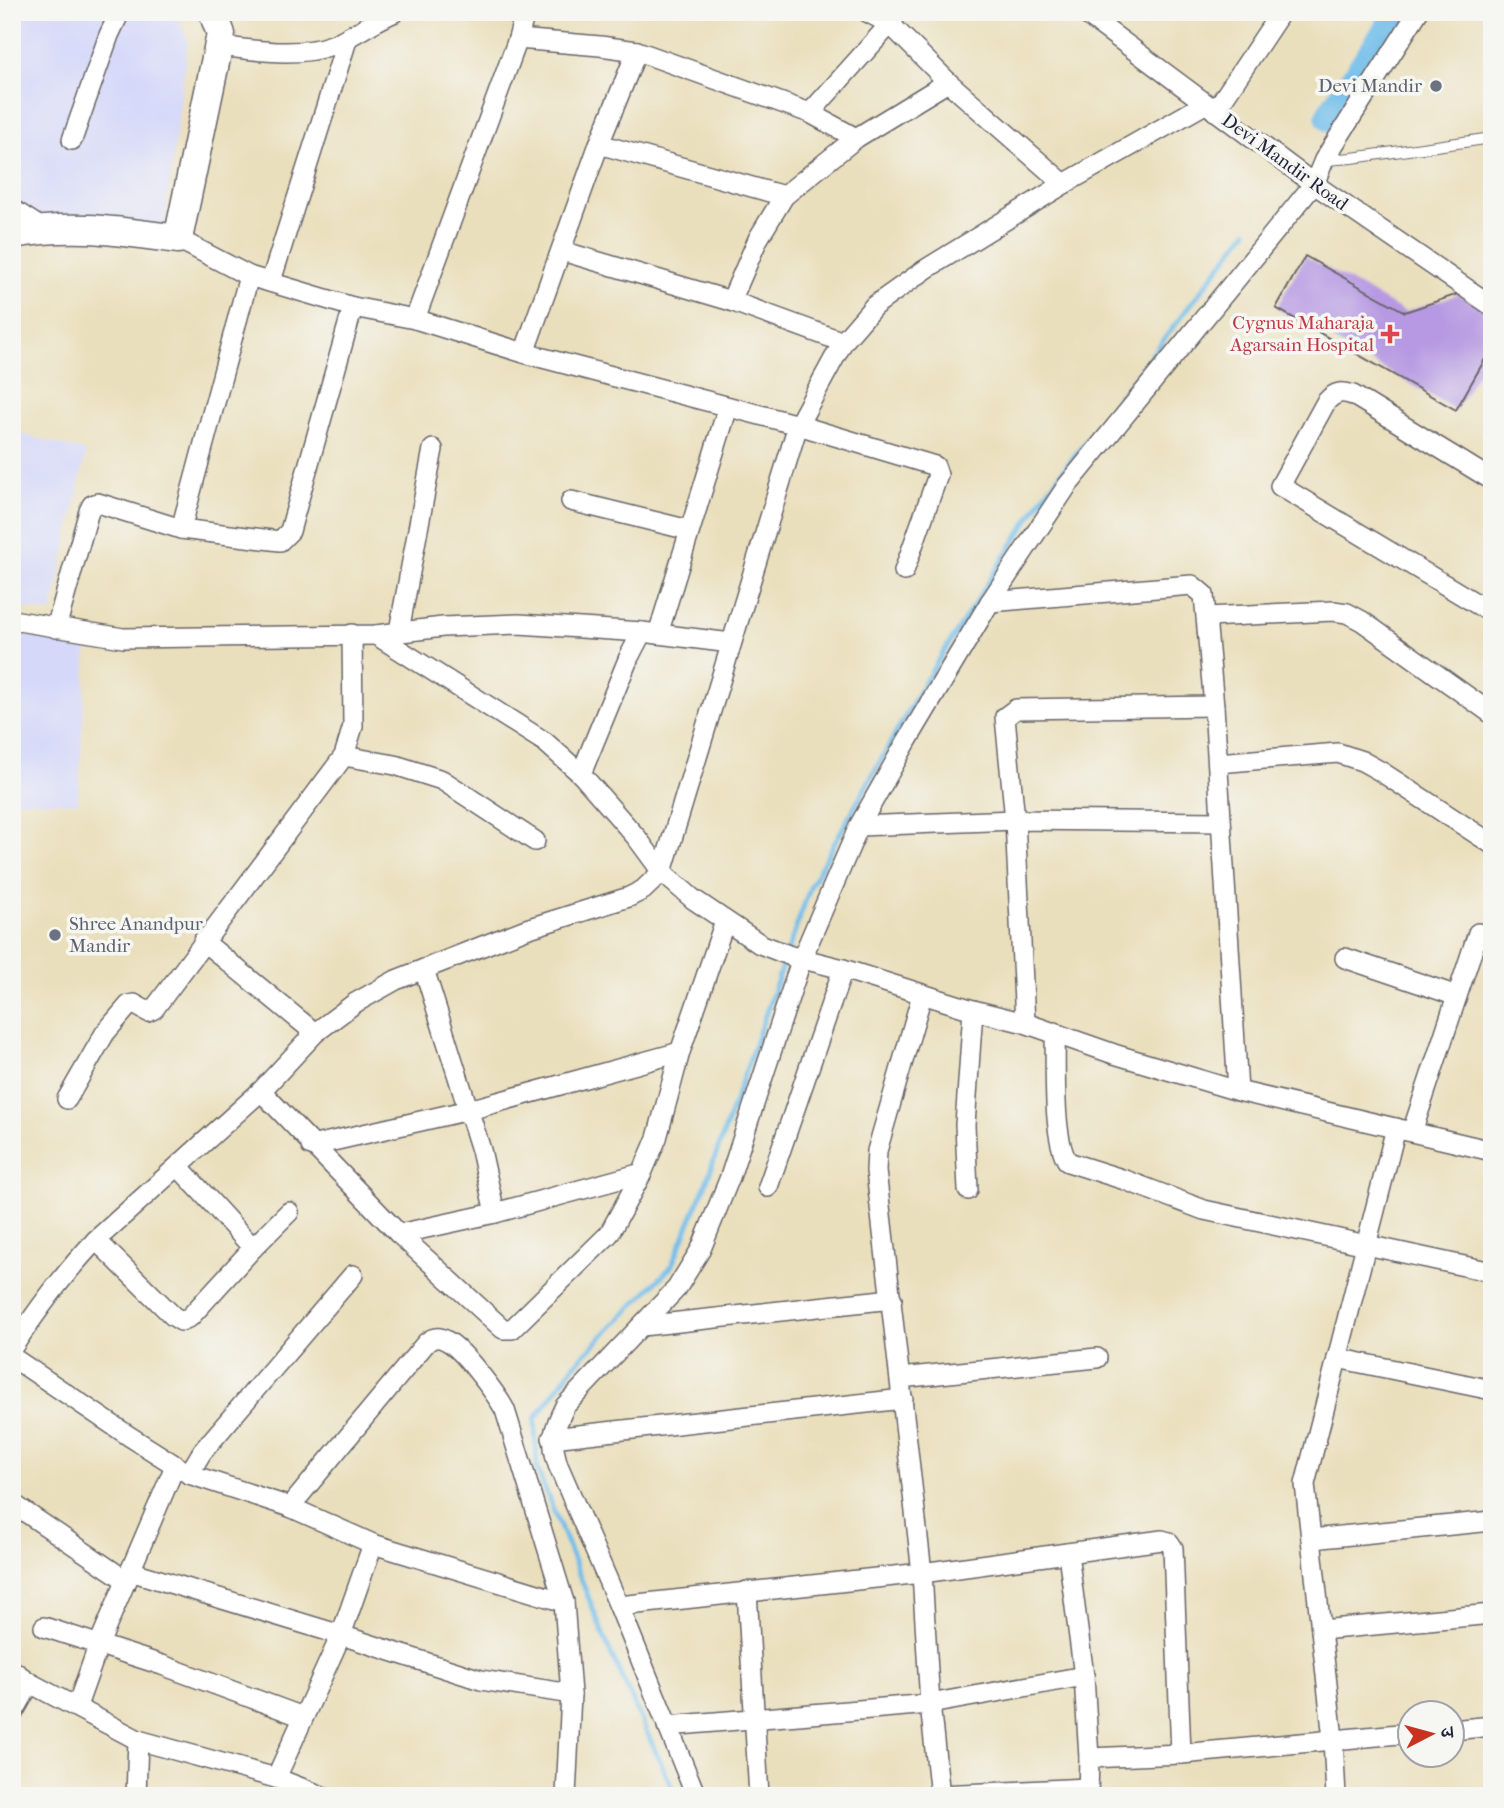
<svg xmlns="http://www.w3.org/2000/svg" width="1504" height="1808" font-family="'IM FELL French Canon','Noto Serif Devanagari',serif">
<style>
.built{fill:#d5d8f9}
.lines{fill:none;stroke-linecap:round;stroke-linejoin:round}
.stream{stroke:#71bdea;stroke-width:5}
.river{stroke:#71bdea;stroke-width:33}
.building{fill:#b699e2}
.lane-casing{stroke:#686468;stroke-width:12}
.street-casing{stroke:#686468;stroke-width:22}
.secondary-casing{stroke:#686468;stroke-width:31}
.lane{stroke:#fff;stroke-width:10}
.street{stroke:#fff;stroke-width:19}
.secondary{stroke:#fff;stroke-width:28}
.worship-dot{fill:#6b7280;stroke:#f6f6f2;stroke-width:2.5}
.health-dot{fill:#e0444e;stroke:#f6f6f2;stroke-width:2.5}
.labels{text-anchor:middle;dominant-baseline:central;stroke-width:7;stroke-linejoin:round;paint-order:stroke}
.worship-label{font-size:19px;fill:#5b616d;stroke:#f6f6f2;text-anchor:end}
.street-label{font-size:19px;fill:#22223b;stroke:#f6f6f2}
.health-label{font-size:19px;fill:#be3a42;stroke:#f6f6f2;text-anchor:end}
</style>
<rect width="100%" height="100%" fill="#f6f6f2"/>
<filter id="ink" filterUnits="userSpaceOnUse"><feTurbulence type="fractalNoise" baseFrequency=".0143" numOctaves="2"/><feDisplacementMap in="SourceGraphic" scale="14" xChannelSelector="R" yChannelSelector="G"/><feConvolveMatrix kernelMatrix="1 2 1 2 8 2 1 2 1" color-interpolation-filters="sRGB"/></filter>
<filter id="wash" filterUnits="userSpaceOnUse"><feTurbulence type="fractalNoise" baseFrequency=".00686" numOctaves="4" result="noise"/><feDisplacementMap in="SourceGraphic" scale="28" xChannelSelector="R" yChannelSelector="G"/><feGaussianBlur stdDeviation="1.57" result="paint"/><feColorMatrix in="noise" values="0 0 0 0 0 0 0 0 0 0 0 0 0 0 0 0 0 1.4 0 .05"/><feComposite in="paint" operator="in"/></filter>
<g filter="url(#wash)">
<rect width="100%" height="100%" fill="#eadfbc"/>
<g class="built">
<path d="M12 12H177L188 42 164 227 12 225Z"/>
<path d="M12 431 86 452 52 613 12 606Z"/>
<path d="M12 631 87 649 78 803 12 800Z"/>
</g>
<g class="lines">
<path class="stream" d="M676 1796 609 1649 537 1469 535 1419 575 1364 671 1267 705 1186 811 885 924 683 1043 497 1247 231"/>
<path class="river" d="M1332 116 1402 12"/>
</g>
<g id="blocks">
<path class="building" d="M1305 256 1405 312 1458 294 1492 312V347L1456 410 1276 308Z"/>
</g>
</g>
<g filter="url(#ink)">
<use href="#blocks" fill-opacity="0" stroke="#686468" stroke-width="2"/>
<g class="lines">
<defs>
<path id="lane" d="M1325 160 1352 158 1492 138"/>
<g id="street">
<path d="M867 12 890 24 948 82 1064 184"/>
<path d="M1083 12 1314 184 1492 306"/>
<path d="M518 39 600 46 637 51 810 113 856 138"/>
<path d="M218 46C255 50 297 58 332 45 354 36 373 21 395 12"/>
<path d="M1215 111 1281 12"/>
<path d="M810 113 890 24 898 12"/>
<path d="M72 140 109 35 120 12"/>
<path d="M599 144 784 196"/>
<path d="M12 209 43 229"/>
<path d="M178 239 249 276 353 307 415 319 524 353 798 425 935 466 938 475 904 571"/>
<path d="M562 251 731 301 843 342"/>
<path d="M271 281 348 37"/>
<path d="M731 301 758 239 784 196 856 138 948 82"/>
<path d="M415 319 518 39 525 12"/>
<path d="M524 353 599 144 637 51"/>
<path d="M1492 480 1353 395C1341 391 1335 392 1326 402L1280 486 1492 613"/>
<path d="M571 501 689 530"/>
<path d="M181 529 249 276"/>
<path d="M990 602 1192 585 1204 595 1214 706 1238 1091"/>
<path d="M1207 617 1333 611 1347 613 1362 621 1492 714"/>
<path d="M12 620 123 638 376 635 443 627 519 624 642 632 731 643"/>
<path d="M56 628 89 511 92 505 98 503 181 529 280 541 290 531 293 520 353 307"/>
<path d="M399 631 433 449"/>
<path d="M658 634 728 407"/>
<path d="M376 635 545 742 581 774 637 838 662 872 693 899 760 944 791 956 843 969 973 1010 1025 1023 1114 1054 1238 1091 1492 1151"/>
<path d="M344 756 395 765 442 780 535 841"/>
<path d="M1218 763 1338 753 1362 761 1380 771 1492 844"/>
<path d="M581 774 629 657 642 632"/>
<path d="M859 826 1015 820 1221 822"/>
<path d="M203 941 315 1033"/>
<path d="M1345 958 1457 996"/>
<path d="M424 969 481 1150 495 1213"/>
<path d="M922 995 877 1151 876 1171 922 1573 930 1704 940 1796"/>
<path d="M1025 1023 1015 820 1005 717 1016 709 1214 706"/>
<path d="M1055 1032C1056 1062 1052 1140 1068 1162L1125 1180 1204 1210 1492 1272"/>
<path d="M261 1091 399 1234 503 1329H512L609 1234 642 1173 657 1138 680 1052 725 921"/>
<path d="M67 1099 105 1033 129 1005 134 1004 148 1012 154 1009 344 756 353 726 352 634"/>
<path d="M1412 1132 1478 933"/>
<path d="M311 1146 469 1110 680 1052"/>
<path d="M178 1166 253 1248 289 1212"/>
<path d="M768 1187 843 969"/>
<path d="M968 1190 965 1125 973 1010"/>
<path d="M399 1234 495 1213 642 1173"/>
<path d="M96 1240 173 1316 181 1321 190 1317 253 1248"/>
<path d="M642 1326 892 1299"/>
<path d="M12 1348C38 1309 64 1273 96 1240L261 1091 315 1033 355 1003 396 980 526 929 629 897 643 890 662 872 798 425 843 342 874 306 926 269 1064 184 1205 104"/>
<path d="M12 1357 129 1436 189 1474 290 1507 373 1544 564 1602"/>
<path d="M1337 1358 1492 1390"/>
<path d="M900 1378 1097 1358"/>
<path d="M552 1438 903 1399"/>
<path d="M189 1474 202 1452 353 1275"/>
<path d="M12 1503 127 1581"/>
<path d="M290 1507 426 1343C433 1337 439 1336 447 1341 462 1348 497 1395 505 1410L564 1602 571 1694 566 1796"/>
<path d="M1311 1539 1492 1521"/>
<path d="M1068 1553 1084 1676 1089 1758 1088 1796"/>
<path d="M130 1571 341 1635 481 1680 571 1694"/>
<path d="M747 1591 759 1796"/>
<path d="M619 1606 922 1573 1162 1540 1169 1542 1173 1548 1181 1754"/>
<path d="M44 1627 162 1665 303 1717"/>
<path d="M1321 1630 1492 1614"/>
<path d="M12 1670 30 1683 138 1740 276 1778 322 1796"/>
<path d="M77 1706 99 1644 175 1466"/>
<path d="M12 1715 30 1683"/>
<path d="M667 1726 930 1704 1084 1676"/>
<path d="M1452 1730 1492 1726"/>
<path d="M1089 1758 1181 1754 1410 1733"/>
<path d="M276 1778 341 1635 373 1544"/>
<path d="M940 1795 1087 1788"/>
<path d="M136 1796 138 1740"/>
<path d="M696 1796 619 1606 558 1465C550 1440 553 1430 565 1406L677 1288 701 1249 730 1177 802 958 859 826 907 741 990 602 1067 486 1314 184 1324 160 1418 12"/>
<path d="M1336 1796 1333 1739 1305 1484 1396 1128"/>
</g>
<path id="secondary" d="M12 234C73 223 118 231 178 239L221 34 213 12"/>
</defs>
<use href="#lane" class="lane-casing"/>
<use href="#street" class="street-casing"/>
<use href="#secondary" class="secondary-casing"/>
<use href="#lane" class="lane"/>
<use href="#street" class="street"/>
<use href="#secondary" class="secondary"/>
</g>
</g>
<g class="worship-dot">
<circle cx="1436" cy="86" r="7"/>
<circle cx="55" cy="935" r="7"/>
</g>
<path class="health-dot" d="M1386.5 323.5h7v7h7v7h-7v7h-7v-7h-7v-7h7z"/>
<g class="labels">
<g class="worship-label">
<text x="1422" y="86">Devi Mandir</text>
<text x="69" y="924" text-anchor="start">Shree Anandpur<tspan x="69" dy="22">Mandir</tspan></text>
</g>
<g class="street-label">
<text transform="translate(1285 162) rotate(36)">Devi Mandir Road</text>
</g>
<g class="health-label">
<text x="1374" y="323">Cygnus Maharaja<tspan x="1374" dy="22">Agarsain Hospital</tspan></text>
</g>
</g>
<rect width="1504" height="1808" fill="none" stroke="#f6f6f2" stroke-width="42"/>
<g transform="translate(1431 1734) rotate(84)"><circle r="33" fill="#f6f6f2" stroke="#a1a1a9" stroke-width="2"/>
<path d="M0-5L12 26L0 18L-12 26Z" fill="#c8321e"/>
<text y="-10" font-size="19" font-weight="bold" text-anchor="middle" fill="#22223b">उ</text>
</g>
</svg>
